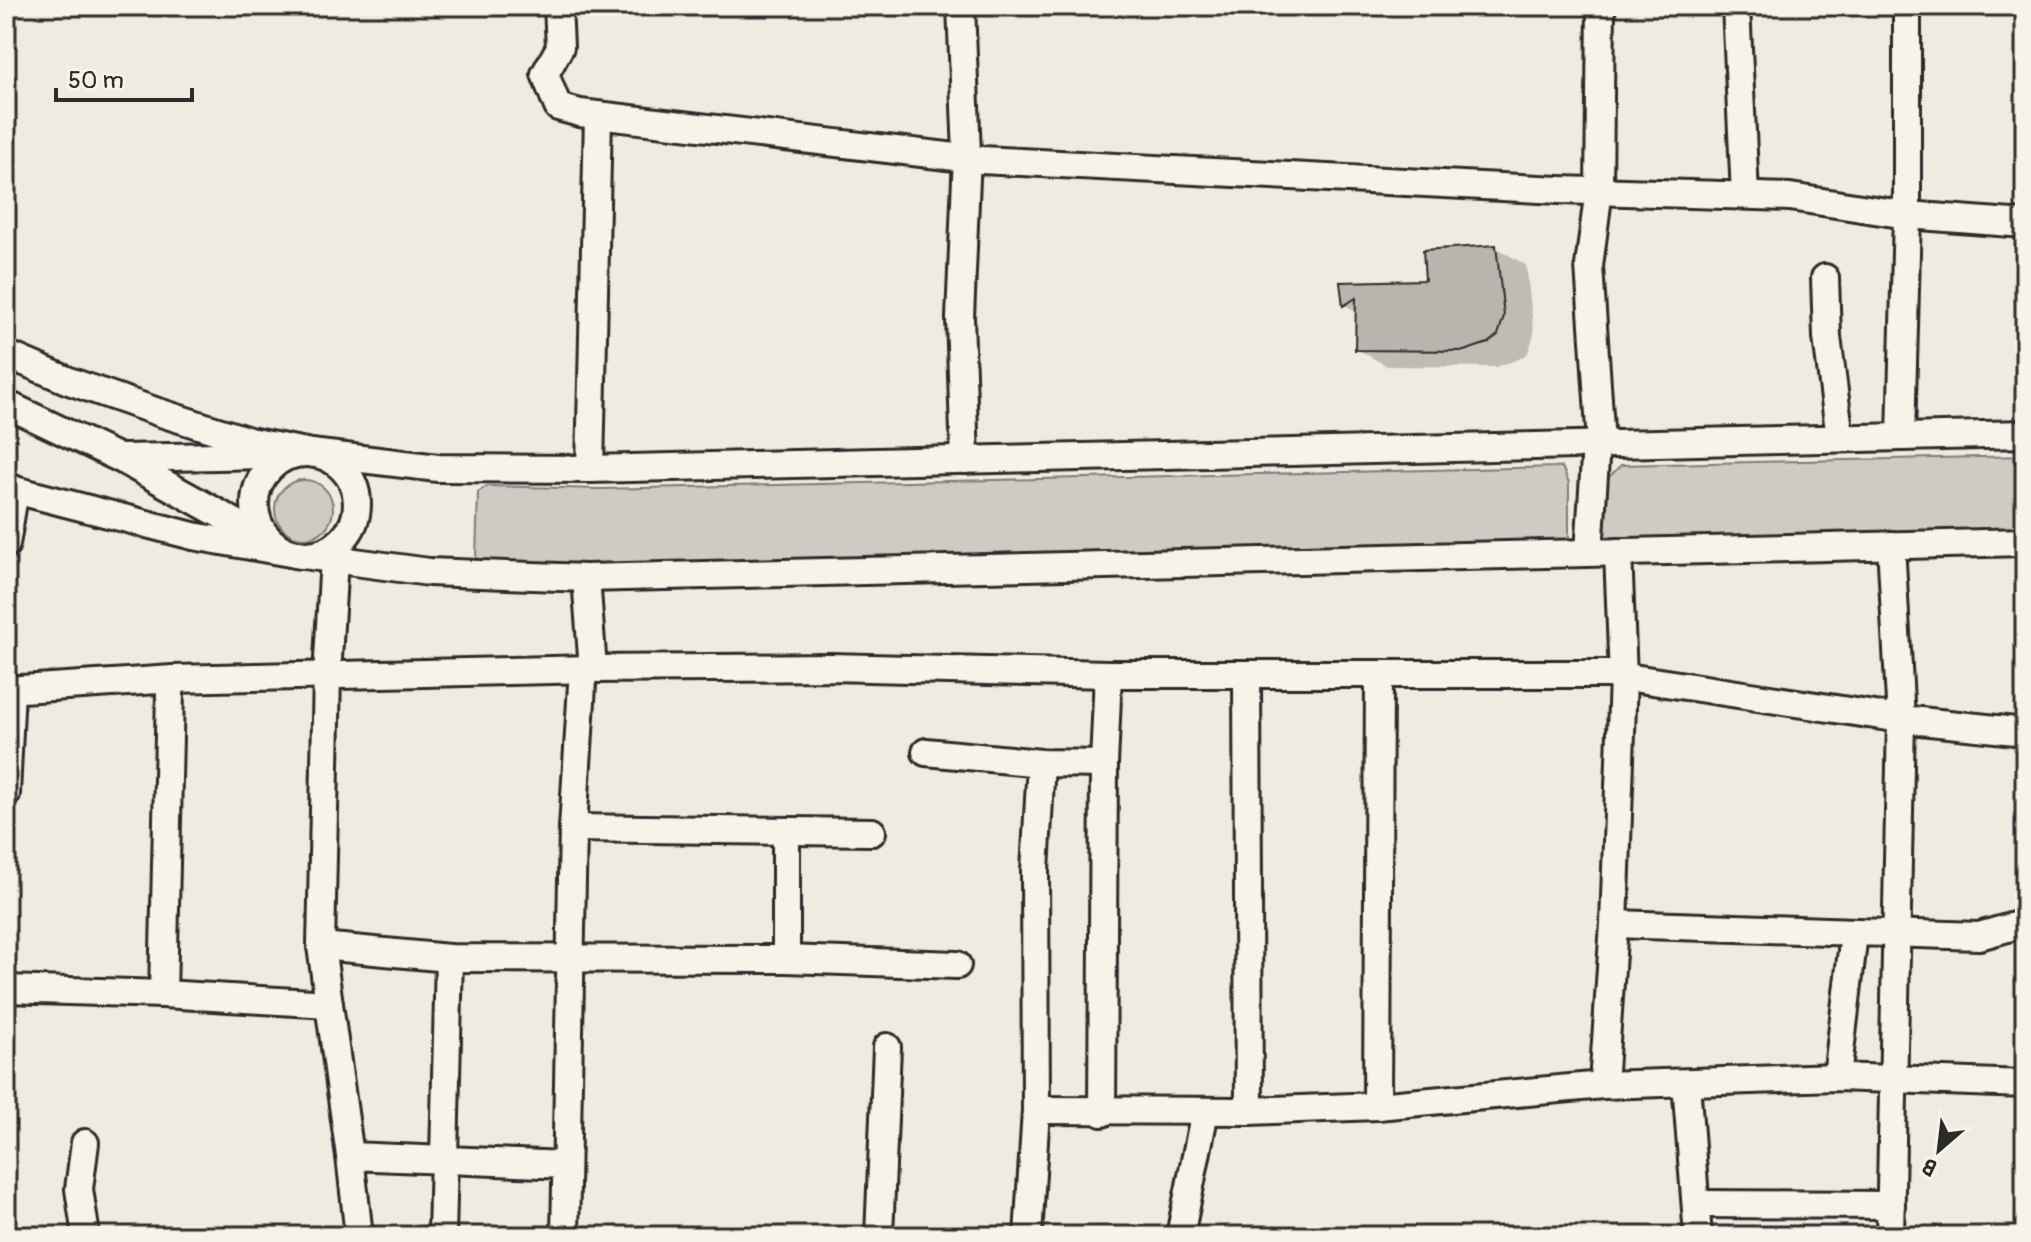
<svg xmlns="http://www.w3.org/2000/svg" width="2031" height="1242" font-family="Pangolin,sans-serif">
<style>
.green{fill:#cfcbc2;stroke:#7d7b76;stroke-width:2}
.shadow{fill:#0003}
.building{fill:#b8b5ae;stroke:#2b2b2b;stroke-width:2}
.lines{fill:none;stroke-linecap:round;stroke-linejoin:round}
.minor-casing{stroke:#2b2b2b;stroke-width:32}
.minor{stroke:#f7f3e8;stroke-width:26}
</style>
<rect width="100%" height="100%" fill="#efebe0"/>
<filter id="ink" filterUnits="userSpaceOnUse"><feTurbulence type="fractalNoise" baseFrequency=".0125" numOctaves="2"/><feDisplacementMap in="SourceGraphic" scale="16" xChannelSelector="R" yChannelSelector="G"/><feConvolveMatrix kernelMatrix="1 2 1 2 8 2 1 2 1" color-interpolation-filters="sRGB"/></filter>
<g filter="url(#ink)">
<g class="green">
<path d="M2025 456V537L1613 546 1601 533 1603 483 1621 465Z"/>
<path d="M1562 467 1569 483V546L596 571 482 565 476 558 478 492 487 486 599 489Z"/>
<circle cx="304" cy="509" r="29"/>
</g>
<path class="shadow" d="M1495 247 1526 265 1534 334 1528 353 1519 359 1496 367 1387 366 1357 349V312L1345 305 1342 284 1428 282Z"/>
<path class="building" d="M1496 245 1504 316 1498 335 1488 343 1464 351 1355 350 1356 298 1343 306 1340 282 1425 280 1423 250Z"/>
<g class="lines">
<defs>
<g id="minor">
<path d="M558 6 560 47 545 74 558 107 580 113 981 160 1559 190 1790 197 1907 215 2025 224"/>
<path d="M961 6 967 155 960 318 965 460"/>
<path d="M1601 6 1599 189 1589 266 1601 444"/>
<path d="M1736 6 1745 195"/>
<path d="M1825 278 1827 337 1840 438"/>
<path d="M6 354 69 381 158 412 249 441 311 453 438 468 590 469 2025 434"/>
<path d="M6 404 119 458 272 543"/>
<path d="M1901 437 1907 215V6"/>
<circle cx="306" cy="504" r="51"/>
<path d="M122 458 270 455"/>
<path d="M590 469 598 116"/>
<path d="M6 485 15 490 193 536 296 554 429 572 586 578 2025 542"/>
<path d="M6 544 15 490"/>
<path d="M1589 552 1596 444"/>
<path d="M334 559 327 675 321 946 350 1156 359 1236"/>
<path d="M586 578 593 669"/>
<path d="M1247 674 1249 1111"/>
<path d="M6 690 173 679 593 669 830 667 1108 674H1607L1901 719 2025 732"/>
<path d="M926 752 1041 763 1104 764"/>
<path d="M6 794 11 688"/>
<path d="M573 828 872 832"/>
<path d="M1614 924 1857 932"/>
<path d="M321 946 449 958 786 959 957 965"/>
<path d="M786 959V831"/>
<path d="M6 989 163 994 329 1004"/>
<path d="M163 994 170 692 173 679"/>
<path d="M1837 1077 1853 942 1857 932 1979 936 2025 923"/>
<path d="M1686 1083 1698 1236"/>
<path d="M1603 1085 1614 924 1623 678 1618 552"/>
<path d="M1377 1106 1379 676"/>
<path d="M1036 1110 1249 1111 1377 1106 1603 1085 1837 1077 2025 1084"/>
<path d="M1102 1113 1104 764 1108 674"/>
<path d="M85 1143 79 1189 86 1236"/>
<path d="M350 1156 566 1165"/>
<path d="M1697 1204 1891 1205"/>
<path d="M442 1236 449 958"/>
<path d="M565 1236 573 828 583 669"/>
<path d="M879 1236 887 1047"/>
<path d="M1028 1236 1036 1110 1035 871 1041 763"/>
<path d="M1180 1236 1205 1111"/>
<path d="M1890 1236 1901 719 1891 545"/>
</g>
</defs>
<use href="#minor" class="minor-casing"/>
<use href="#minor" class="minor"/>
</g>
</g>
<rect width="2031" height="1242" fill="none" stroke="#f7f3e8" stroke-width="32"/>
<rect x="16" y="16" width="1999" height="1210" fill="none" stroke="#2b2b2b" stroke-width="3" filter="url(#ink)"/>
<g transform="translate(1939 1150) rotate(208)" stroke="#f7f3e8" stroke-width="6" paint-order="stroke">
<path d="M0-6L14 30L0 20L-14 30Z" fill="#2b2b2b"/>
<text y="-12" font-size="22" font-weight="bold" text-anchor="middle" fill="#2b2b2b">B</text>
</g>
<path d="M56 88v12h136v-12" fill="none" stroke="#2b2b2b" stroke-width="4"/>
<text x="68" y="88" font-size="24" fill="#2b2b2b" stroke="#f7f3e8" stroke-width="6" paint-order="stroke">50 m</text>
</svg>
